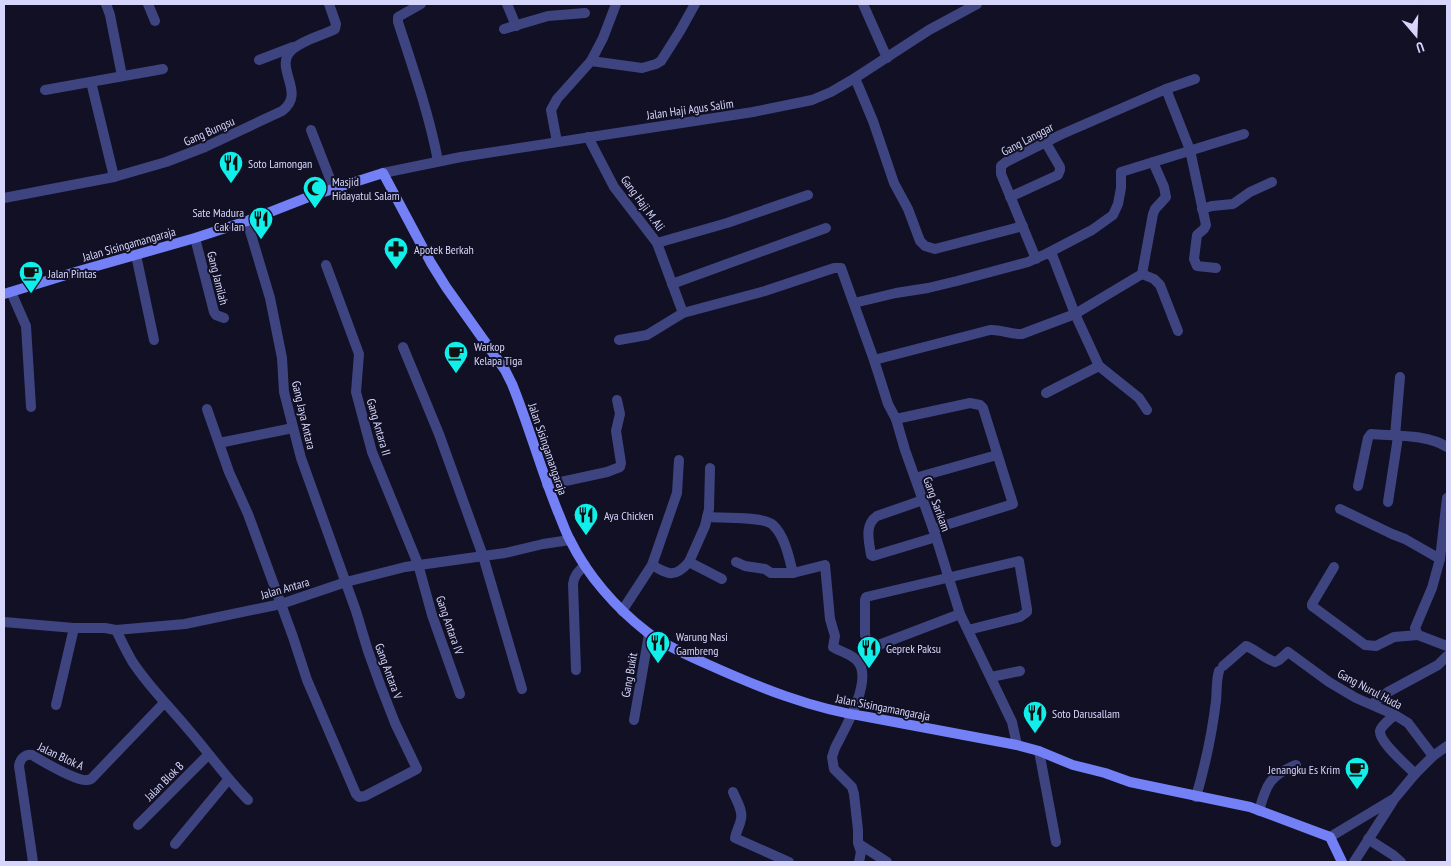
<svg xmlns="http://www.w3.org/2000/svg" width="1451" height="866" font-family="'PT Sans Narrow',sans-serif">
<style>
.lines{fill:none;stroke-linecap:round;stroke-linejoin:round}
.minor{stroke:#3e4480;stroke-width:10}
.tertiary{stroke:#3e4480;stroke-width:10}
.secondary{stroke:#7480f6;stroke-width:10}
.labels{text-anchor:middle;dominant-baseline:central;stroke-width:4;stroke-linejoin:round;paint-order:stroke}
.street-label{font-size:12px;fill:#d6d6fc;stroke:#111024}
.poi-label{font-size:12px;fill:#d6d6fc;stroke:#111024;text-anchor:start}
</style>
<rect width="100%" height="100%" fill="#111024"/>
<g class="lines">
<g class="minor">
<path d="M106 4 110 15 122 76"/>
<path d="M148 4 155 21"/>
<path d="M421 4 398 17V22C413 68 429 114 438 161"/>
<path d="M507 4 516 26"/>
<path d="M863 4 887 58"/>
<path d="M504 29 548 16 585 13"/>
<path d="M259 60 293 47"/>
<path d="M591 61 642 68 656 64 661 61 680 31 695 4"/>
<path d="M855 78 873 121 894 183 908 209 920 241 925 246 935 249 1023 226"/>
<path d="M91 82 114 177"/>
<path d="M1166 89 1195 79"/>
<path d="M45 90 163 69"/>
<path d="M311 130 334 189"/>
<path d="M588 137 614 187 657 243 683 313"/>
<path d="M557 142 551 110 557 99 591 61 603 38 616 4"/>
<path d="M1010 197 1058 175 1060 170V167L1046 143"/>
<path d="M4 198 114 177 166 162 205 147 282 111C308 92 271 67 293 49 305 39 321 36 335 29L336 24 329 4"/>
<path d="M1202 209 1212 206 1233 204 1250 192 1272 182"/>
<path d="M195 238 214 312 216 315 224 318"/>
<path d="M657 243 727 223 808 195"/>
<path d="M1048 253 1092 230 1113 215 1118 204 1121 188V172L1244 134"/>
<path d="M136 255 154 340"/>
<path d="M1036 259 1001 174V166L1006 162 1060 135 1166 89 1190 150 1206 225 1204 229 1197 235 1194 259 1197 266 1216 268"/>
<path d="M326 265 359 354 356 392 372 452 418 564 432 615 460 694"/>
<path d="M1142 274 1154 279 1160 285 1178 331"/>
<path d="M672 284 826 228"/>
<path d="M11 292 26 326 31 407"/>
<path d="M854 303 896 293 928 288 957 281 1028 262 1048 253 1053 257 1075 314 1099 366 1139 398 1147 410"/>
<path d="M619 340 647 335 683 313 765 291 834 268H841L874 360 888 404 896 419 905 450 936 537 960 614 1012 722 1017 745"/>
<path d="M403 347 439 434 483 556 522 689"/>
<path d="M874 360 990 330C1001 329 1010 335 1022 334L1075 314 1142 274 1153 214 1155 209 1166 197 1164 187 1153 162"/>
<path d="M1046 393 1099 366"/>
<path d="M207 409 229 472 248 514 293 637 307 680 356 794 359 797 365 796 417 769 395 723 381 687 368 651 356 611 301 458 284 392 282 358 270 298 247 221"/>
<path d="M896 419 970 403 980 405 983 408 1013 504 933 529"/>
<path d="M1395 436 1400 377"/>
<path d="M219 443 293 428"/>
<path d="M915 478 997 455"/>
<path d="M547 485 607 472 620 467 621 463 616 431 620 414 617 400"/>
<path d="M1358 486 1368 438 1371 434C1394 436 1427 434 1447 447"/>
<path d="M1447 498 1440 559 1432 588 1415 628 1418 635 1447 646"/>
<path d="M923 500 877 516C864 525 869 541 871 555L873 556 936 537"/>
<path d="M1388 502 1398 437"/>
<path d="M1340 509 1392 534 1405 539 1440 559"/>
<path d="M707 517C721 518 764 516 773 525 785 536 789 558 793 573"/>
<path d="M689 562 705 526 709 509 710 468"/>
<path d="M736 562 745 566 765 569 771 573H793L825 565 830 619 835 636 833 647C841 652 854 655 859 663 872 683 844 730 835 748L832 757 834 769 852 787 854 794 858 830V843L861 852 859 862"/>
<path d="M652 565C669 575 675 578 689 562L722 579"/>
<path d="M1334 567 1312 604V606L1365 645 1376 646 1394 637 1418 635"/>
<path d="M622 611 652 565 677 493 679 460"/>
<path d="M960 614 876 646 869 643 865 635V600L866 597 1019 561 1027 609V612L1020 617 968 630"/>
<path d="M116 630C121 640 126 651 132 661 148 686 169 706 188 729 209 753 226 778 248 800"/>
<path d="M1223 666 1246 646C1256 650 1264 658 1275 662L1279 660 1288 652 1329 682 1356 698 1395 715 1408 723 1433 756"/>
<path d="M576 670 573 584C574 575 579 571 585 565"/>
<path d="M991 677 1020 671"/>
<path d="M1372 704 1388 692 1438 665 1447 656"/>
<path d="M56 705 74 628"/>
<path d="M1395 715C1391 718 1379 728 1380 732 1380 743 1408 766 1415 774"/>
<path d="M634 720 649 634"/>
<path d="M1039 751 1056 842"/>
<path d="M733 792C736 800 743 810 741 819 740 826 736 831 735 838L789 862"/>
<path d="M1196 797C1205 766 1212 734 1216 701 1217 691 1216 681 1219 671"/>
<path d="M1259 811C1266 785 1270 775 1296 765"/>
<path d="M138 825 208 755"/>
<path d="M1368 839 1393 855 1401 862"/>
<path d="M175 844 228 780"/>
<path d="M859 844 887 862"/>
<path d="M33 862 19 766C20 759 25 754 32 755 42 761 78 782 87 780 91 780 92 778 94 776L164 703"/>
</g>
<g class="tertiary">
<path d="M383 173 461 157 753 112 812 100 831 92 855 78 929 30 977 4"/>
<path d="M4 622 74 628H105L116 630 185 624 281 604 346 582 405 567 505 553 543 544 570 540"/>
<path d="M1330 837 1395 798 1415 774 1433 756 1447 746"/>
<path d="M1354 862 1393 801"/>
</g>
<path class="secondary" d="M4 294 79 271 195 238 247 221 311 196 383 173 431 263 446 287 505 370 512 384C529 426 541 470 558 512 562 521 565 531 570 540 587 575 616 608 647 632 662 644 689 656 707 664 758 687 812 709 868 717L1017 745 1039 751 1073 765 1105 773 1130 782 1250 807 1330 837 1342 862"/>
</g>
<defs>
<symbol id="restaurant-pin" viewBox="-11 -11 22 30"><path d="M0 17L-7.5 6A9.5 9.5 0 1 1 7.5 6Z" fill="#10efea" stroke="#111024"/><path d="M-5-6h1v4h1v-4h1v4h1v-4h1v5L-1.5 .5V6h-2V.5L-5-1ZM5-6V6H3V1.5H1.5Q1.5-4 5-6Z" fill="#111"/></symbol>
<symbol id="mosque-pin" viewBox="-11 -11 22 30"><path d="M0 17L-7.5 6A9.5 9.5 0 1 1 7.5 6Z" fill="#10efea" stroke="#111024"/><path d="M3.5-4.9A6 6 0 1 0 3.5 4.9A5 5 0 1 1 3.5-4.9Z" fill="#111"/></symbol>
<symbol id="pharmacy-pin" viewBox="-11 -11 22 30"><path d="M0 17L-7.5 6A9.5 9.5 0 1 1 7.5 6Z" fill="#10efea" stroke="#111024"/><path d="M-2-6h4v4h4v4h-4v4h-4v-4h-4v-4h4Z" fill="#111"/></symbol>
<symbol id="cafe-pin" viewBox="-11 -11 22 30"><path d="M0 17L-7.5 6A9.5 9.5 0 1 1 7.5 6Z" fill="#10efea" stroke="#111024"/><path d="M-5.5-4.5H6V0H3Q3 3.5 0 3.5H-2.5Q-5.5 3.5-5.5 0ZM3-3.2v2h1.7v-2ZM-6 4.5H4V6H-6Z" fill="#111"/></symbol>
</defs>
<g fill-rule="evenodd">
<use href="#restaurant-pin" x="217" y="149" width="28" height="38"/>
<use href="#mosque-pin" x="301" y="174" width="28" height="38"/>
<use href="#restaurant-pin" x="247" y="205" width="28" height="38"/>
<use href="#pharmacy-pin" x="382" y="235" width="28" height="38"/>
<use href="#cafe-pin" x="17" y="259" width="28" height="38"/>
<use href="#cafe-pin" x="442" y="339" width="28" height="38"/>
<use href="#restaurant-pin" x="572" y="501" width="28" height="38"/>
<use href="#restaurant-pin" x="644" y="629" width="28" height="38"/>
<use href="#restaurant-pin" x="855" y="634" width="28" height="38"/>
<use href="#restaurant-pin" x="1021" y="699" width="28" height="38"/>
<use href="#cafe-pin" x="1343" y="755" width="28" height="38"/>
</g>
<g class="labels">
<g class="street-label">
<text transform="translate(690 109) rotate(-8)">Jalan Haji Agus Salim</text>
<text transform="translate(209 131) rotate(-24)">Gang Bungsu</text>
<text transform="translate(1027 139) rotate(-28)">Gang Langgar</text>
<text transform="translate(643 203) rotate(54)">Gang Haji M. Ali</text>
<text transform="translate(129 244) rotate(-16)">Jalan Sisingamangaraja</text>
<text transform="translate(218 278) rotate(76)">Gang Jamilah</text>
<text transform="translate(304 415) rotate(77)">Gang Jaya Antara</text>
<text transform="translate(379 427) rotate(74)">Gang Antara II</text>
<text transform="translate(548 449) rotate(71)">Jalan Sisingamangaraja</text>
<text transform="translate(937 504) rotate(70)">Gang Sarikam</text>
<text transform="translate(285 588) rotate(-16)">Jalan Antara</text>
<text transform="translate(450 625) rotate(71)">Gang Antara IV</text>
<text transform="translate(389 671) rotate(70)">Gang Antara V</text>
<text transform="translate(629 675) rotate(-80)">Gang Bukit</text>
<text transform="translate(1370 689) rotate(28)">Gang Nurul Huda</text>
<text transform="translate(883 707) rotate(11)">Jalan Sisingamangaraja</text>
<text transform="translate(61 756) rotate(25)">Jalan Blok A</text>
<text transform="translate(164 781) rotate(-45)">Jalan Blok B</text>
</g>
<g class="poi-label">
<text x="248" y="163">Soto Lamongan</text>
<text x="332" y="181">Masjid<tspan x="332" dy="14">Hidayatul Salam</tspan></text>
<text x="244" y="212" text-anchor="end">Sate Madura<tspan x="244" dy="14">Cak Ian</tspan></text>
<text x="414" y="249">Apotek Berkah</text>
<text x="48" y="273">Jalan Pintas</text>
<text x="474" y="346">Warkop<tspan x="474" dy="14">Kelapa Tiga</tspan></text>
<text x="604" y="515">Aya Chicken</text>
<text x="676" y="636">Warung Nasi<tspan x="676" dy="14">Gambreng</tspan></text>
<text x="886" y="648">Geprek Paksu</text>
<text x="1052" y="713">Soto Darusallam</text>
<text x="1340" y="769" text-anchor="end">Jenangku Es Krim</text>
</g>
</g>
<rect width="1451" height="866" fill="none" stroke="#d6d6fc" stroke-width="10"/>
<g transform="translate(1416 35) rotate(161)" stroke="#111024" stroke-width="4" paint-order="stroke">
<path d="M0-4L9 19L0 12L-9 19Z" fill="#d6d6fc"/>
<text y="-8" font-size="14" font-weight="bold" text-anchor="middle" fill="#d6d6fc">U</text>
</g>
</svg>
